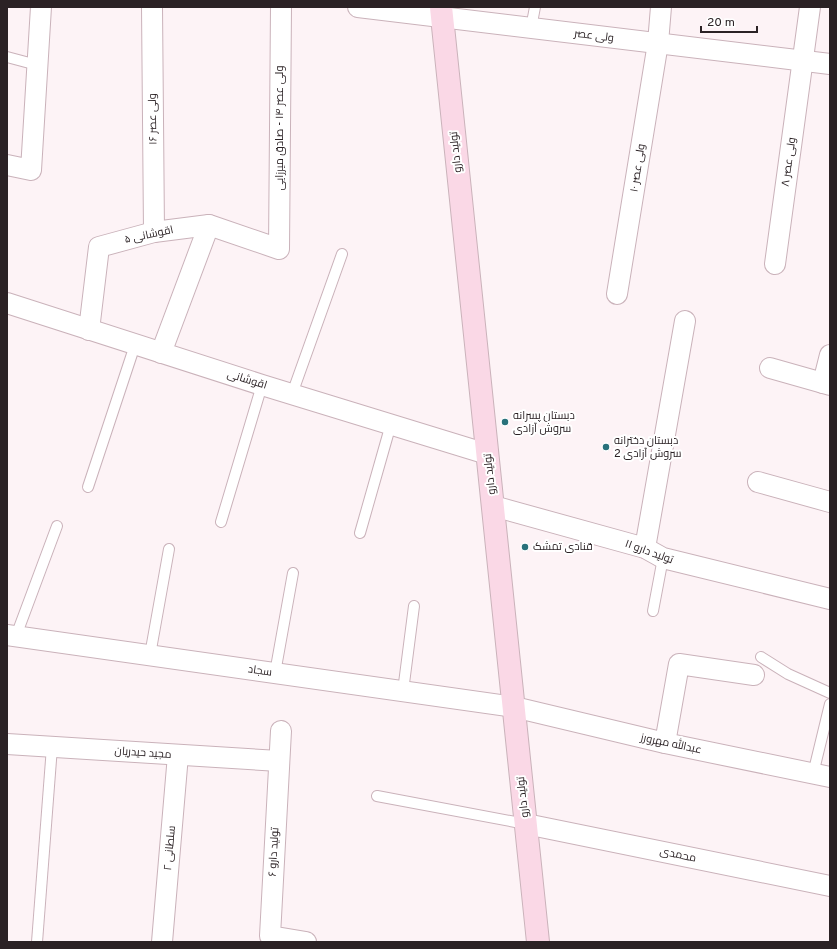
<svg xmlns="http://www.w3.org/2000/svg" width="837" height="949" font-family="Overpass,Cairo,sans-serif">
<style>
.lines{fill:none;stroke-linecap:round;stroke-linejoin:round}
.lane-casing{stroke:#cab2ba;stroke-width:12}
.street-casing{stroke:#cab2ba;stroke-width:22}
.secondary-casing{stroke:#cab2ba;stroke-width:24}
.lane{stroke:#fff;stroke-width:10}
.street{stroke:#fff;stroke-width:20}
.secondary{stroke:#fad8e6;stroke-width:22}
.poi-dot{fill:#28717b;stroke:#fff;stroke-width:1.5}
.labels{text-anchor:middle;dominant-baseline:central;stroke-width:4;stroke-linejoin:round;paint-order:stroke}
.street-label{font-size:11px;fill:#2b2225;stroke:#fff}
.poi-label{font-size:11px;fill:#2b2225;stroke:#fff;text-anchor:start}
</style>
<rect width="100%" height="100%" fill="#fdf3f6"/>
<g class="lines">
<defs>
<g id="lane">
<path d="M531 28 535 7"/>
<path d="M7 57 37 65"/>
<path d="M292 394 342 254"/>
<path d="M88 487 135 345"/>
<path d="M221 522 262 385"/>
<path d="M360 533 391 424"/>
<path d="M653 611 663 558"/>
<path d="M16 636 57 526"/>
<path d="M150 655 169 549"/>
<path d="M761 657 788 674 830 693"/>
<path d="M275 673 293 573"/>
<path d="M403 691 414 606"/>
<path d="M813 774 830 704"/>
<path d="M377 796 526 824"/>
<path d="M37 942 52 747"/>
</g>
<g id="street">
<path d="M152 7 154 232"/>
<path d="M358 7 830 64"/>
<path d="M7 165 31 170 41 7"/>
<path d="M775 264 810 7"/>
<path d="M617 294 658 43 661 7"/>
<path d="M7 303 262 385 487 454"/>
<path d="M89 330 99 247 154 232 209 225 279 249 281 7"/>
<path d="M161 353 209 225"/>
<path d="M770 368 830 385"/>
<path d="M823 383 830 355"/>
<path d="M758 482 830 502"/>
<path d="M493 506 645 548 663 558 830 599"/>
<path d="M645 548 685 321"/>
<path d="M7 635 514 707 665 743 830 777"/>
<path d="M281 731 270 936 306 942"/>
<path d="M665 743 679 664 754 675"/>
<path d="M7 744 279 761"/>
<path d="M526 824 830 886"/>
<path d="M162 942 178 755"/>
</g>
<path id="secondary" d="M441 7 538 942"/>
</defs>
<use href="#lane" class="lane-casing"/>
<use href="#street" class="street-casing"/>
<use href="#secondary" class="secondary-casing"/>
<use href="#lane" class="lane"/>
<use href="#street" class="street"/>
<use href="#secondary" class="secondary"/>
</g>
<g class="poi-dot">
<circle cx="505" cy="422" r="4"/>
<circle cx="606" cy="447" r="4"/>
<circle cx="525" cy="547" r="4"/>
</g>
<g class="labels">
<g class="street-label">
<text transform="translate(594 36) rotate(7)">ولی عصر</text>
<text transform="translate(153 119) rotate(-91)">ولی عصر ۱۶</text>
<text transform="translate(280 128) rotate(-90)">ولی عصر ۱۴ - صادق میرزایی</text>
<text transform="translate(456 152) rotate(-96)">تولید دارو</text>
<text transform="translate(789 162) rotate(-82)">ولی عصر ۸</text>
<text transform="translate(638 168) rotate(-81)">ولی عصر ۱۰</text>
<text transform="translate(149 235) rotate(-12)">اقوشانی ۵</text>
<text transform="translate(247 380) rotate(17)">اقوشانی</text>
<text transform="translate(490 474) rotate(-96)">تولید دارو</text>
<text transform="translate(649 552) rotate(20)">تولید دارو ۱۱</text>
<text transform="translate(260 671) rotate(8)">سجاد</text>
<text transform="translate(671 744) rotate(12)">عبدالله مهرورز</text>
<text transform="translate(143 753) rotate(4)">مجید حیدریان</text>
<text transform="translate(523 797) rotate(-96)">تولید دارو</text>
<text transform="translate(170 848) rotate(-85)">۲ سلطانی</text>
<text transform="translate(274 852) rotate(-87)">تولید دارو ۶</text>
<text transform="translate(678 855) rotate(12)">محمدی</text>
</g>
<g class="poi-label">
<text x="513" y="416">دبستان پسرانه<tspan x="513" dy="13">سروش آزادی</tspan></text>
<text x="614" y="441">دبستان دخترانه<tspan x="614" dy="13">سروش آزادی 2</tspan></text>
<text x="533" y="547">قنادی تمشک</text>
</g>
</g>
<rect width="837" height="949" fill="none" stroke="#2b2225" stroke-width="16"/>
<path d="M701 26v6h56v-6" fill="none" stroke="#2b2225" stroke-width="2"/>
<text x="707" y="26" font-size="12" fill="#2b2225" stroke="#ffffff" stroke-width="3" paint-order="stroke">20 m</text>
</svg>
